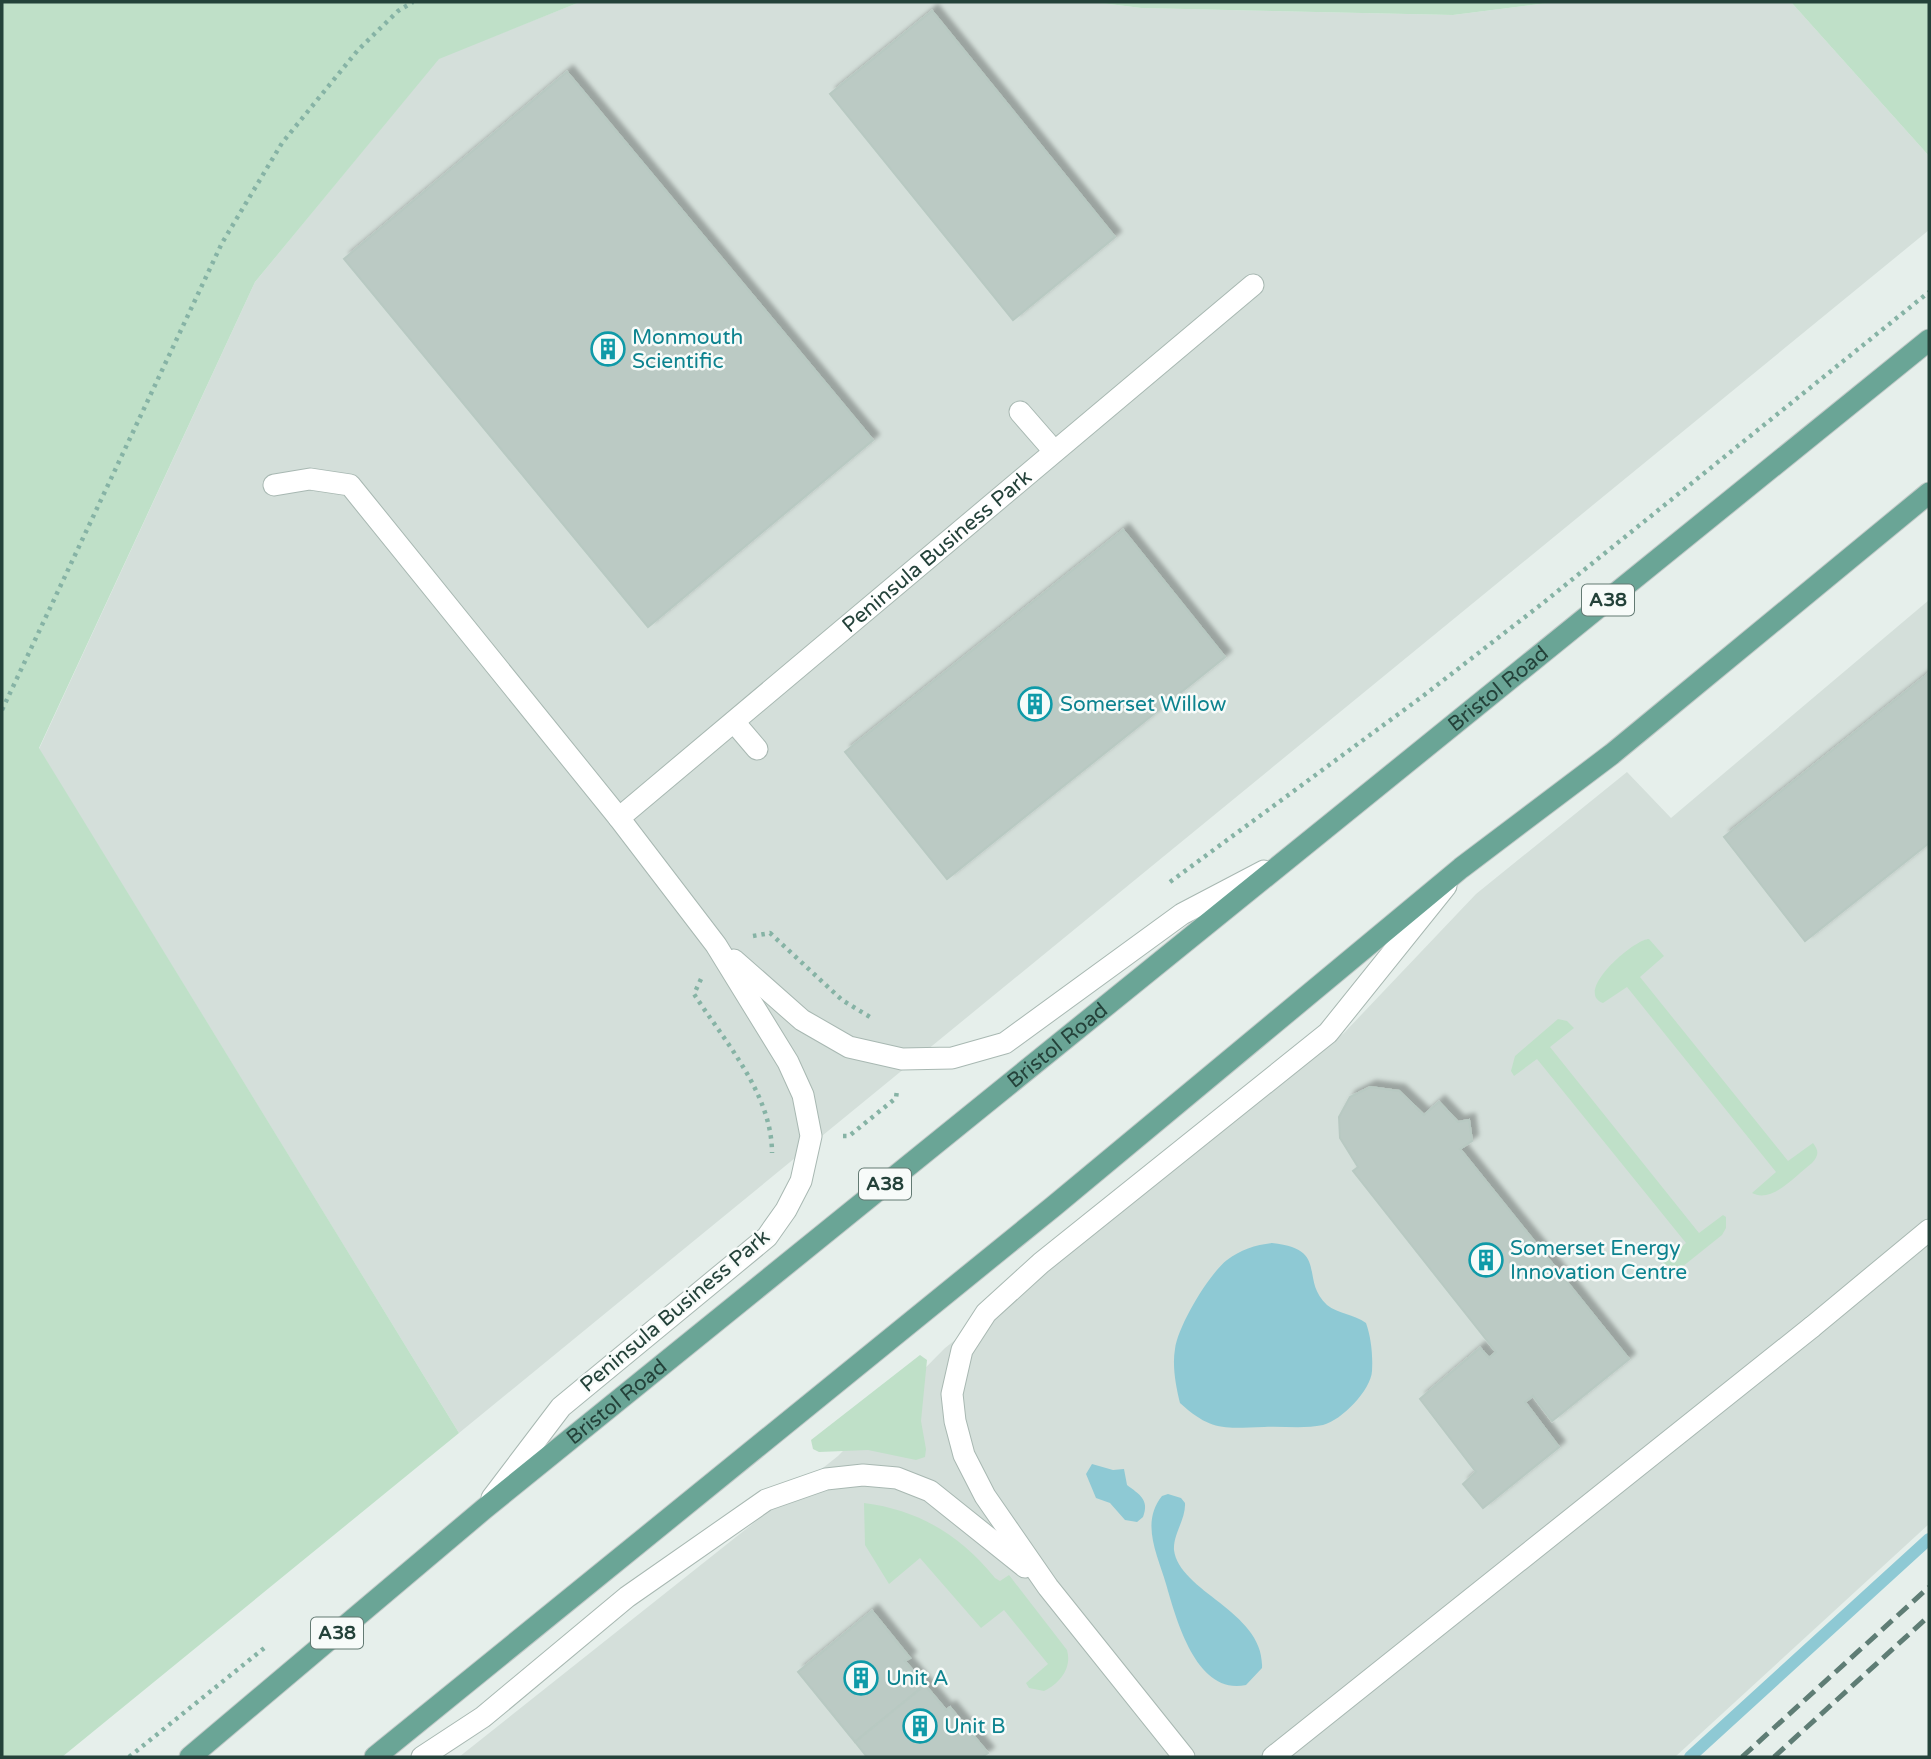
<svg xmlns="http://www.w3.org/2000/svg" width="1931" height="1759" font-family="'Varela Round',sans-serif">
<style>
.built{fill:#d4dfda}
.green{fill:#bfe0c8}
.water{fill:#8ec9d4}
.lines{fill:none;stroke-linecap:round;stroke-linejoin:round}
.stream{stroke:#8ec9d4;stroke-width:12}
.building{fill:#bbcac4;stroke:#b8c9c2;stroke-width:2;filter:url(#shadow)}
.lane-casing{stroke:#a8b8b2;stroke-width:23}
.street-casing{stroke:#a8b8b2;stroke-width:23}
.primary-casing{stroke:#c2cac8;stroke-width:23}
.path{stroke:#86b3a5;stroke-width:4.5;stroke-dasharray:3.5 5;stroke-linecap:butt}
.lane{stroke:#fff;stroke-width:21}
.street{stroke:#fff;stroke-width:21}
.primary{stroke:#6aa596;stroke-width:21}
.rail{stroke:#5f7d75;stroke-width:5;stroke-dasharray:14 7;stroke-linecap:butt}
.labels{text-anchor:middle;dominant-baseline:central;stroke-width:5;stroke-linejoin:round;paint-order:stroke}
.shield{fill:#f7fbf9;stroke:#637a73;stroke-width:2}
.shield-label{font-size:19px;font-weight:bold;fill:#24423a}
.culture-label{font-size:21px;fill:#0d838f;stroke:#f7fbf9;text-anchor:start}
.street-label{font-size:21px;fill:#24423a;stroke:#f7fbf9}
</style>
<defs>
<filter id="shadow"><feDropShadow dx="6" dy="-6" stdDeviation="2" flood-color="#0004"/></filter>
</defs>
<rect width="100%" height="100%" fill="#e6efeb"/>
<g class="built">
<path d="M580 2H1093L1141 8 1453 15 1555 2H1791L1929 156V230L459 1433 39 749 255 282 439 58Z"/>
<path d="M1929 600V1524L1675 1757H459L838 1456 945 1348 1344 1033 1476 894 1627 772 1671 818Z"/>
</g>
<g class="green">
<path d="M580 2 439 59 255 282 39 748 459 1433 62 1757H2V3Z"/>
<path d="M1093 2H1555L1453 15 1141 8Z"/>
<path d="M1791 2H1929V156Z"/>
<path d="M1649 939 1664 956 1640 977 1788 1161 1813 1143C1819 1151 1819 1155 1812 1163 1796 1175 1772 1204 1752 1193L1776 1172 1627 987 1603 1003C1573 992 1634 939 1649 939Z"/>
<path d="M1558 1019 1567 1021 1574 1028 1550 1047 1699 1233 1723 1215 1726 1217V1228L1722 1235 1682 1267 1674 1269 1662 1263 1686 1243 1537 1059 1514 1076 1511 1071 1515 1056Z"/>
<path d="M920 1355 927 1360 921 1421 926 1449 925 1457 916 1460 868 1450 819 1452 813 1449 811 1440Z"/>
<path d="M864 1503C919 1510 960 1535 995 1578L1000 1581 1009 1575 1067 1650C1072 1667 1061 1683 1044 1691L1029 1688 1026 1683 1048 1664 1004 1610 981 1628 920 1558 889 1584 865 1545Z"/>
</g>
<g class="water">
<path d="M1272 1243C1330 1249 1299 1279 1327 1305 1338 1314 1354 1314 1366 1323 1371 1337 1373 1355 1372 1371 1371 1390 1342 1420 1323 1425 1304 1429 1284 1426 1264 1427 1224 1428 1212 1432 1180 1403 1176 1387 1172 1366 1175 1349 1178 1326 1208 1275 1227 1260 1240 1250 1255 1245 1272 1243Z"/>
<path d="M1092 1464 1113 1470 1124 1469 1127 1485C1139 1494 1150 1500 1143 1517L1137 1522 1125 1520 1110 1503 1096 1498 1086 1474Z"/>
<path d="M1168 1494 1181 1498 1185 1503C1186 1519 1173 1534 1174 1550 1179 1592 1265 1612 1262 1668L1246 1685C1196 1696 1176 1618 1166 1584 1158 1556 1140 1523 1162 1496Z"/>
</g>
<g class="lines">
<path class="stream" d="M1690 1757 1929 1539"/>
</g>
<g class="building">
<path d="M932 11 1115 237 1013 320 830 94Z"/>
<path d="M567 72 873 440 648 627 344 259Z"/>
<path d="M1123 530 1225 657 947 879 845 752Z"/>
<path d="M1929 673V843L1805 941 1724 837Z"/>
<path d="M1370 1087 1399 1091 1424 1115 1439 1102 1458 1122 1469 1120 1472 1141 1460 1149 1629 1359 1552 1421 1533 1396 1525 1402 1559 1447 1483 1508 1463 1484 1476 1472 1420 1399 1480 1348 1489 1358 1496 1352 1353 1171 1358 1167 1340 1138 1339 1117 1350 1097Z"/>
<path d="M872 1611 910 1658 905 1661 925 1685 855 1742 798 1672Z"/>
<path d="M925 1685 946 1710 950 1707 988 1753 982 1757H867L855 1742Z"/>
</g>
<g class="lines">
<defs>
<g id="lane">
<path d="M1020 412 1054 451"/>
<path d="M734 722 757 749"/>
<path d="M1812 1327 1929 1230"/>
</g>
<g id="street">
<path d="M274 485 310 479 350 485 619 818 716 945 788 1062 803 1095 811 1136 801 1181 786 1210 767 1237 561 1407 492 1498"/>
<path id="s1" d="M619 818 1253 285"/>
<path d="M734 960 802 1020 849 1047 902 1059 952 1058 1005 1043 1182 914 1264 871"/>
<path d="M422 1757 483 1717 627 1597 766 1500 826 1479 863 1475 897 1478 930 1491 1025 1567"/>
<path d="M1184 1757 1048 1587 985 1496 964 1455 955 1421 952 1394 962 1350 986 1313 1041 1263 1328 1033 1446 886"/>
<path d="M1273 1757 1812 1327"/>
</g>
<g id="primary">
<path id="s2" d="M190 1757 484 1509 1929 340"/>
<path d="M375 1757 1054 1206 1461 868 1612 754 1929 493"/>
</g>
</defs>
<use href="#lane" class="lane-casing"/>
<use href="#street" class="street-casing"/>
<use href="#primary" class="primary-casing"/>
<g class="path">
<path d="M2 710 222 243 282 143 358 50 398 11 413 2"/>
<path d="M1170 882 1423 696 1543 603 1929 292"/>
<path d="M753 936 770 933 842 1000 870 1017"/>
<path d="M701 979 694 994C725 1042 772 1094 772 1153"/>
<path d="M843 1136H849L896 1098 897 1090"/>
<path d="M129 1757 268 1645"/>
</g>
<use href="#lane" class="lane"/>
<use href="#street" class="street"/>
<use href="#primary" class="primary"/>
<g class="rail">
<path d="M1742 1757 1929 1587"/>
<path d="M1774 1757 1929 1616"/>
</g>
</g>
<defs>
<symbol id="building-ring" viewBox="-11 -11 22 22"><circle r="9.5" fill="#f7fbf9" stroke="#0f9aa8" stroke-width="1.5"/><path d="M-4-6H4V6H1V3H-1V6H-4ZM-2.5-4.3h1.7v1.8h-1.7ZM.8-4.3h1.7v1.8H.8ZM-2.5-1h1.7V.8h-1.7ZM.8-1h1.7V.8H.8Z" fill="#0f9aa8"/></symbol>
</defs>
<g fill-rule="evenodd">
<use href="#building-ring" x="589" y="330" width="38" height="38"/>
<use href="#building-ring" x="1016" y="685" width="38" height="38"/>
<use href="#building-ring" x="1467" y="1241" width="38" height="38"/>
<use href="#building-ring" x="842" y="1659" width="38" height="38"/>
<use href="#building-ring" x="901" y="1707" width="38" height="38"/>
</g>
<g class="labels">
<g class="shield">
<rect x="1582" y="584.5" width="52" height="31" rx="5"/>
<rect x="859" y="1168.5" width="52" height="31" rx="5"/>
<rect x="311" y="1617.5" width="52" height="31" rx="5"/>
</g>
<g class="shield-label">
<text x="1608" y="600">A38</text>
<text x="885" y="1184">A38</text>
<text x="337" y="1633">A38</text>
</g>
<g class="culture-label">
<text x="632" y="337">Monmouth<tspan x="632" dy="24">Scientific</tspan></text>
<text x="1060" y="704">Somerset Willow</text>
<text x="1510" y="1248">Somerset Energy<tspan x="1510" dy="24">Innovation Centre</tspan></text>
<text x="886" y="1678">Unit A</text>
<text x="944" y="1726">Unit B</text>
</g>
<g class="street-label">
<text stroke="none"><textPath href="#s1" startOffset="415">Peninsula Business Park</textPath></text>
<text stroke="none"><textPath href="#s2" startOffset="1689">Bristol Road</textPath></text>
<text stroke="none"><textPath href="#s2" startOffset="1122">Bristol Road</textPath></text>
<text transform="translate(675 1311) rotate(-40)">Peninsula Business Park</text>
<text stroke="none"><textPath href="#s2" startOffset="555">Bristol Road</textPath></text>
</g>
</g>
<rect width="1931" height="1759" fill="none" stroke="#24423a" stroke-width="7"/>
</svg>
